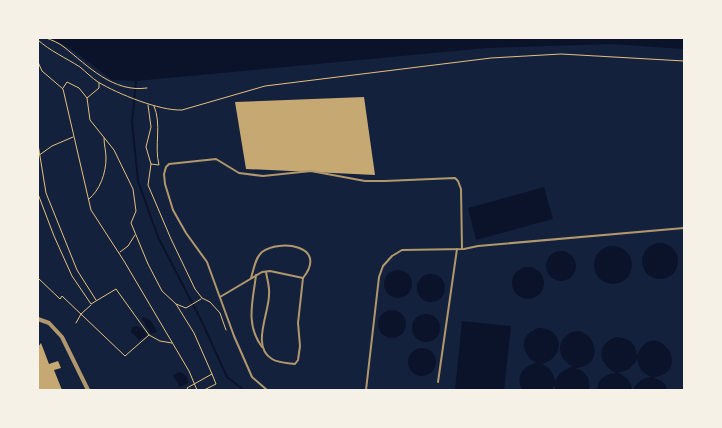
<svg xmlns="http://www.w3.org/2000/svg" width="722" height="428" font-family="'Archivo Narrow',sans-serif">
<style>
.water{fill:#0b132b}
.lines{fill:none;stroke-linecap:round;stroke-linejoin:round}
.stream{stroke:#0b132b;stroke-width:2}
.building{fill:#c6a872}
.path{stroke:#e5c07b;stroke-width:1}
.service{stroke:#b1986c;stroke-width:2}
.minor{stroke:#b1986c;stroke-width:4}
</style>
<rect width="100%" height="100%" fill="#14213d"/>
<g class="water">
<path d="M50 38H684V49L612 44 487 48 136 81 112 80 71 49Z"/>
<path d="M544 187 553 219 476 240 468 208Z"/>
<circle cx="660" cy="261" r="18"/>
<circle cx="613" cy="265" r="19"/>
<circle cx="561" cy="266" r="15"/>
<circle cx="528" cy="283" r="16"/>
<circle cx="398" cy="284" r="14"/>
<circle cx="431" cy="288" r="14"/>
<circle cx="392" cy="324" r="14"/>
<circle cx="426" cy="328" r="14"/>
<path d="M143 317C150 318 155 326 157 332L151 334 142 319Z"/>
<path d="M462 321 511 326 504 390H455Z"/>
<path d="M136 326 143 329 147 336 139 340 131 332 132 327Z"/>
<path d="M538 328C563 327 567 357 542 364 550 368 554 373 555 382 558 373 564 369 573 367 562 361 554 347 566 336 590 316 612 367 575 368 586 371 591 379 589 390H556L554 385 552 390H522C516 377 522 366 536 363 520 353 519 335 538 328Z"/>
<path d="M616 337C628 337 636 343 637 355 656 314 695 373 654 377L664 383 668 390H633C637 382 642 378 651 377 642 373 639 368 637 359 632 368 627 372 617 372 625 376 632 381 632 390H597C598 379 605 374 616 373 598 364 595 345 616 337Z"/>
<circle cx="422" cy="362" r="14"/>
<path d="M179 372 184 374 187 377 188 383 180 387 173 376Z"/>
</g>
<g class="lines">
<path class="stream" d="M136 81 132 122 138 181 158 237 202 322 227 377 244 390"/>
</g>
<g class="building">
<path d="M364 97 375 175 246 169 235 102Z"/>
<path d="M41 343 49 364 58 361 61 368 54 370 62 390H38V347Z"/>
</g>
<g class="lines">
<g class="path">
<path d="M46 38C52 40 59 43 64 47 88 66 113 93 147 88"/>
<path d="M38 40C50 51 66 58 80 67 86 72 92 78 98 82 118 94 160 111 182 110L265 86 491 58 561 54 684 61"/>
<path d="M38 62 42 71 63 89 91 210 124 261 189 371 197 390"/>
<path d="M63 88 67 82 79 88 87 98 99 88V83"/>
<path d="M87 98 90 120 114 150 133 189 136 211 131 223 148 264 162 291 176 304"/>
<path d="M148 105 151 127 146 147 151 164 148 185 171 239 195 289 202 298 210 302 220 313 226 330"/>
<path d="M38 144 46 193 77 270 96 300"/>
<path d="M38 156 52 146 73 137"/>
<path d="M151 164 159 165C154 146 162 124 154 106"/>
<path d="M38 194 54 236 72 276 91 304 116 289 149 335 160 341 172 343"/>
<path d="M89 199C100 190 106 173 106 158 106 151 104 145 104 138"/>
<path d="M120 252 128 246 135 235"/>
<path d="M38 278 60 299 62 296 125 356 149 335"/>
<path d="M76 323 81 314 91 305"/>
<path d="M188 390 187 388 212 374 194 333 176 304 186 308 201 299"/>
<path d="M204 390 216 384 212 374"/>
</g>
<g class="service">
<path d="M266 272C267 279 270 287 269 295 269 313 251 347 272 359 278 363 287 363 295 364L298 360 300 346 298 323 303 278"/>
<path d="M256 275C253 301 245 324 262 347"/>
<path d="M220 297 262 272 270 271 303 278C329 245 279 239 262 252 255 258 254 269 251 278"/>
<path d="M438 382 457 249"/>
<path d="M267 390 252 377 234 336 207 262 186 233 173 210 165 184 164 174 166 167 169 164 216 159 239 173 263 176 311 171 365 181H385L455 178 458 181 461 189 462 249"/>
<path d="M366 390 379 277 383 266 392 256 402 250 464 249 478 246 684 228"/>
</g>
<path class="minor" d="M38 319 49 323 62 337 88 390"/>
</g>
<rect width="722" height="428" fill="none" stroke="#f6f1e7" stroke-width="78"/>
</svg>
